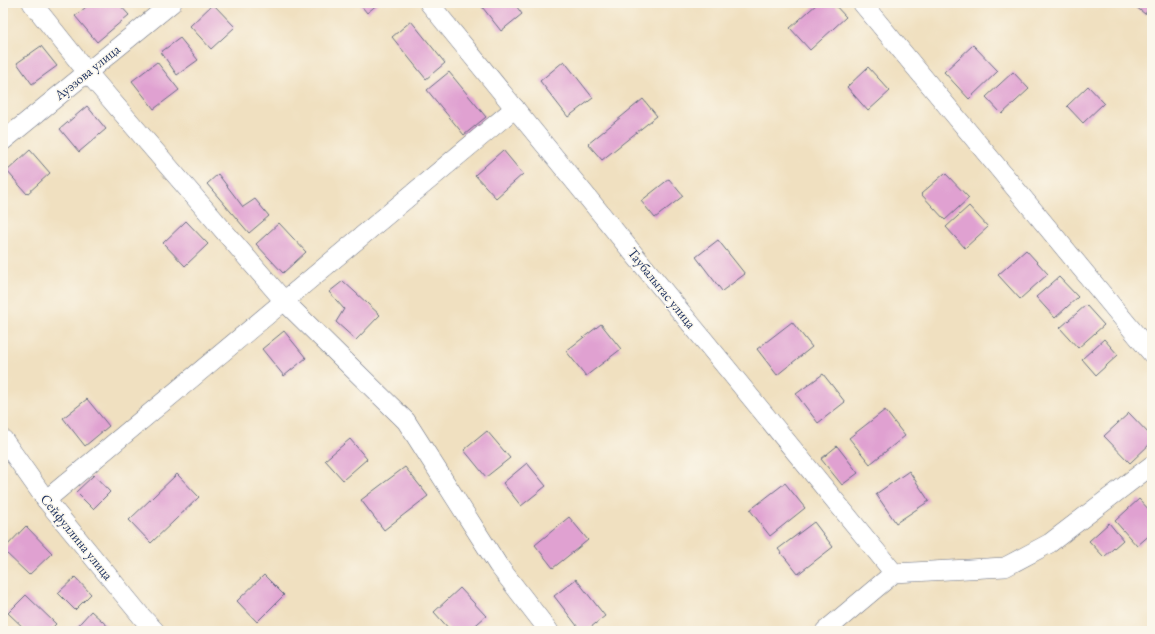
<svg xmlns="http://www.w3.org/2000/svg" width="1155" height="634" font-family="'EB Garamond',serif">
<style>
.building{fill:#e0a1d1}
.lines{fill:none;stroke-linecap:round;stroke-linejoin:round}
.minor-casing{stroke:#666d80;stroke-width:20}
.minor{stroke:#fff;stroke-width:19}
.labels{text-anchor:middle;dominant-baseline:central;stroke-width:3;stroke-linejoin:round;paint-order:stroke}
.street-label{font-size:14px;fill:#1b2f5e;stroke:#fbf7ec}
</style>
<rect width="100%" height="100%" fill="#fbf7ec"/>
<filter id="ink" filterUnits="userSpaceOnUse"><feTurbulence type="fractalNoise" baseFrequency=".025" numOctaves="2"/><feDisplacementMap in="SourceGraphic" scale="8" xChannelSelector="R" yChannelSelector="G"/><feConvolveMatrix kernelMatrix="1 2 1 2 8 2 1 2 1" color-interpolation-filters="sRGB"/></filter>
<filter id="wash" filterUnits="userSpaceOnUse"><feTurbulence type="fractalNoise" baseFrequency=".012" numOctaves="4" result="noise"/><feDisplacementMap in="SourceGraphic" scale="16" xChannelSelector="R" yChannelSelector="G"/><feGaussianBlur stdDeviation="0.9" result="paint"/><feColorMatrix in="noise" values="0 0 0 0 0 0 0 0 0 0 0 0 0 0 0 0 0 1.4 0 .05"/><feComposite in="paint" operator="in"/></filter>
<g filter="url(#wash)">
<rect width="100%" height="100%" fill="#f0e0c0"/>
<g id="blocks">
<g class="building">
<path d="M91 3H118L129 15 97 42 75 16Z"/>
<path d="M359 3H379L367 13Z"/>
<path d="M479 3H514L522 14 501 31Z"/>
<path d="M818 3H833L846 17 810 50 790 28Z"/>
<path d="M1131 3H1152V4L1145 14Z"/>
<path d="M213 4 235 27 211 49 190 26Z"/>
<path d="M411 21 445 63 426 79 392 37Z"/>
<path d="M180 38 198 60 177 75 161 52Z"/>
<path d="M973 45 998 71 969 99 944 72Z"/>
<path d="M41 46 57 66 32 84 17 63Z"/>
<path d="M564 61 593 98 568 117 540 81Z"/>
<path d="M157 62 179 90 154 109 132 81Z"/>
<path d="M868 67 890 91 868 111 847 87Z"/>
<path d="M449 72 486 117 464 135 427 90Z"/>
<path d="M1013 72 1029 89 1002 114 986 97Z"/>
<path d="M1088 86 1104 103 1083 123 1067 106Z"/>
<path d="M643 99 657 116 602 160 588 144Z"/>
<path d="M87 106 106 129 79 152 60 129Z"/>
<path d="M30 150 50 173 27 194 7 171Z"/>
<path d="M503 150 523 174 496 198 475 175Z"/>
<path d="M945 173 969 198 945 220 921 194Z"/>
<path d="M218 174 243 207 255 199 269 216 249 233 207 184Z"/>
<path d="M669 179 683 196 655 218 641 201Z"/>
<path d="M969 206 988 227 965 248 946 227Z"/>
<path d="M186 221 208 244 185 266 163 243Z"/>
<path d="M279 223 306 252 283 273 256 244Z"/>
<path d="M718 240 745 274 722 291 696 257Z"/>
<path d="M1026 250 1048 274 1020 299 998 275Z"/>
<path d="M1059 277 1078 297 1055 318 1036 297Z"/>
<path d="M343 281 380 315 356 340 336 322 344 309 329 292Z"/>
<path d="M1086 305 1104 325 1078 348 1060 328Z"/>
<path d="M792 322 812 347 777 375 757 349Z"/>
<path d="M601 324 621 349 586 376 566 351Z"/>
<path d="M284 331 306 358 284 376 262 349Z"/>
<path d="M1104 339 1118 355 1096 375 1082 359Z"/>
<path d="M823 374 845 402 818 423 796 394Z"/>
<path d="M87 399 109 426 85 446 63 418Z"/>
<path d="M885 410 905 436 870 464 849 438Z"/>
<path d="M1129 413 1152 437V442L1130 463 1104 436Z"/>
<path d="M487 431 510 458 486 477 464 450Z"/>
<path d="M350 439 367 459 343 480 325 460Z"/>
<path d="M837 446 858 473 842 485 821 459Z"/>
<path d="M527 463 546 486 521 506 503 483Z"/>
<path d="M405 467 428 496 384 530 361 500Z"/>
<path d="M909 471 929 501 896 523 876 494Z"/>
<path d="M177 474 199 497 151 543 129 520Z"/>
<path d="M94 475 110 492 93 509 76 492Z"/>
<path d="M785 483 805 508 770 536 750 510Z"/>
<path d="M1139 499 1152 513V533L1137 546 1115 521Z"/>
<path d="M569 517 588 540 553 568 535 545Z"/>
<path d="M814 522 833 547 798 574 778 549Z"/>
<path d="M1109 523 1123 540 1104 557 1089 541Z"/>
<path d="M26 526 52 553 29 575 3 550Z"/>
<path d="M264 575 284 595 257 622 237 601Z"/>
<path d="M75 577 91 594 75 610 58 593Z"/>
<path d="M576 579 605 616 586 631H581L554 596Z"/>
<path d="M460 588 486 616 469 631H451L434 612Z"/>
<path d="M26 595 56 624 49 631H27L8 613Z"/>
<path d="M91 611 113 631H73Z"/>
</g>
</g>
</g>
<g filter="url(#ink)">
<use href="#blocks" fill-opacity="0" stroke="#666d80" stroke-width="1"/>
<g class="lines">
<defs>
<g id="minor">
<path d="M32 3 87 72 285 302 406 421 498 565 549 631"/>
<path d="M429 3 894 573"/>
<path d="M862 3 1152 354"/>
<path d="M3 141 172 3"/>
<path d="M3 439 46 500 142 617 155 631"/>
<path d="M46 500 515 108"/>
<path d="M825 631 894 573 1005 567 1050 543 1152 465"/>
</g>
</defs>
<use href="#minor" class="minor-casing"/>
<use href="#minor" class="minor"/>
</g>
</g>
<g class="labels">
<g class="street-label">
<text transform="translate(87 72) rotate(-39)">Ауэзова улица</text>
<text transform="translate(662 288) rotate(51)">Таубалытас улица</text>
<text transform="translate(77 537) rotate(51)">Сейфуллина улица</text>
</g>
</g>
<rect width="1155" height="634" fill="none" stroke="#fbf7ec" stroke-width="16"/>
</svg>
